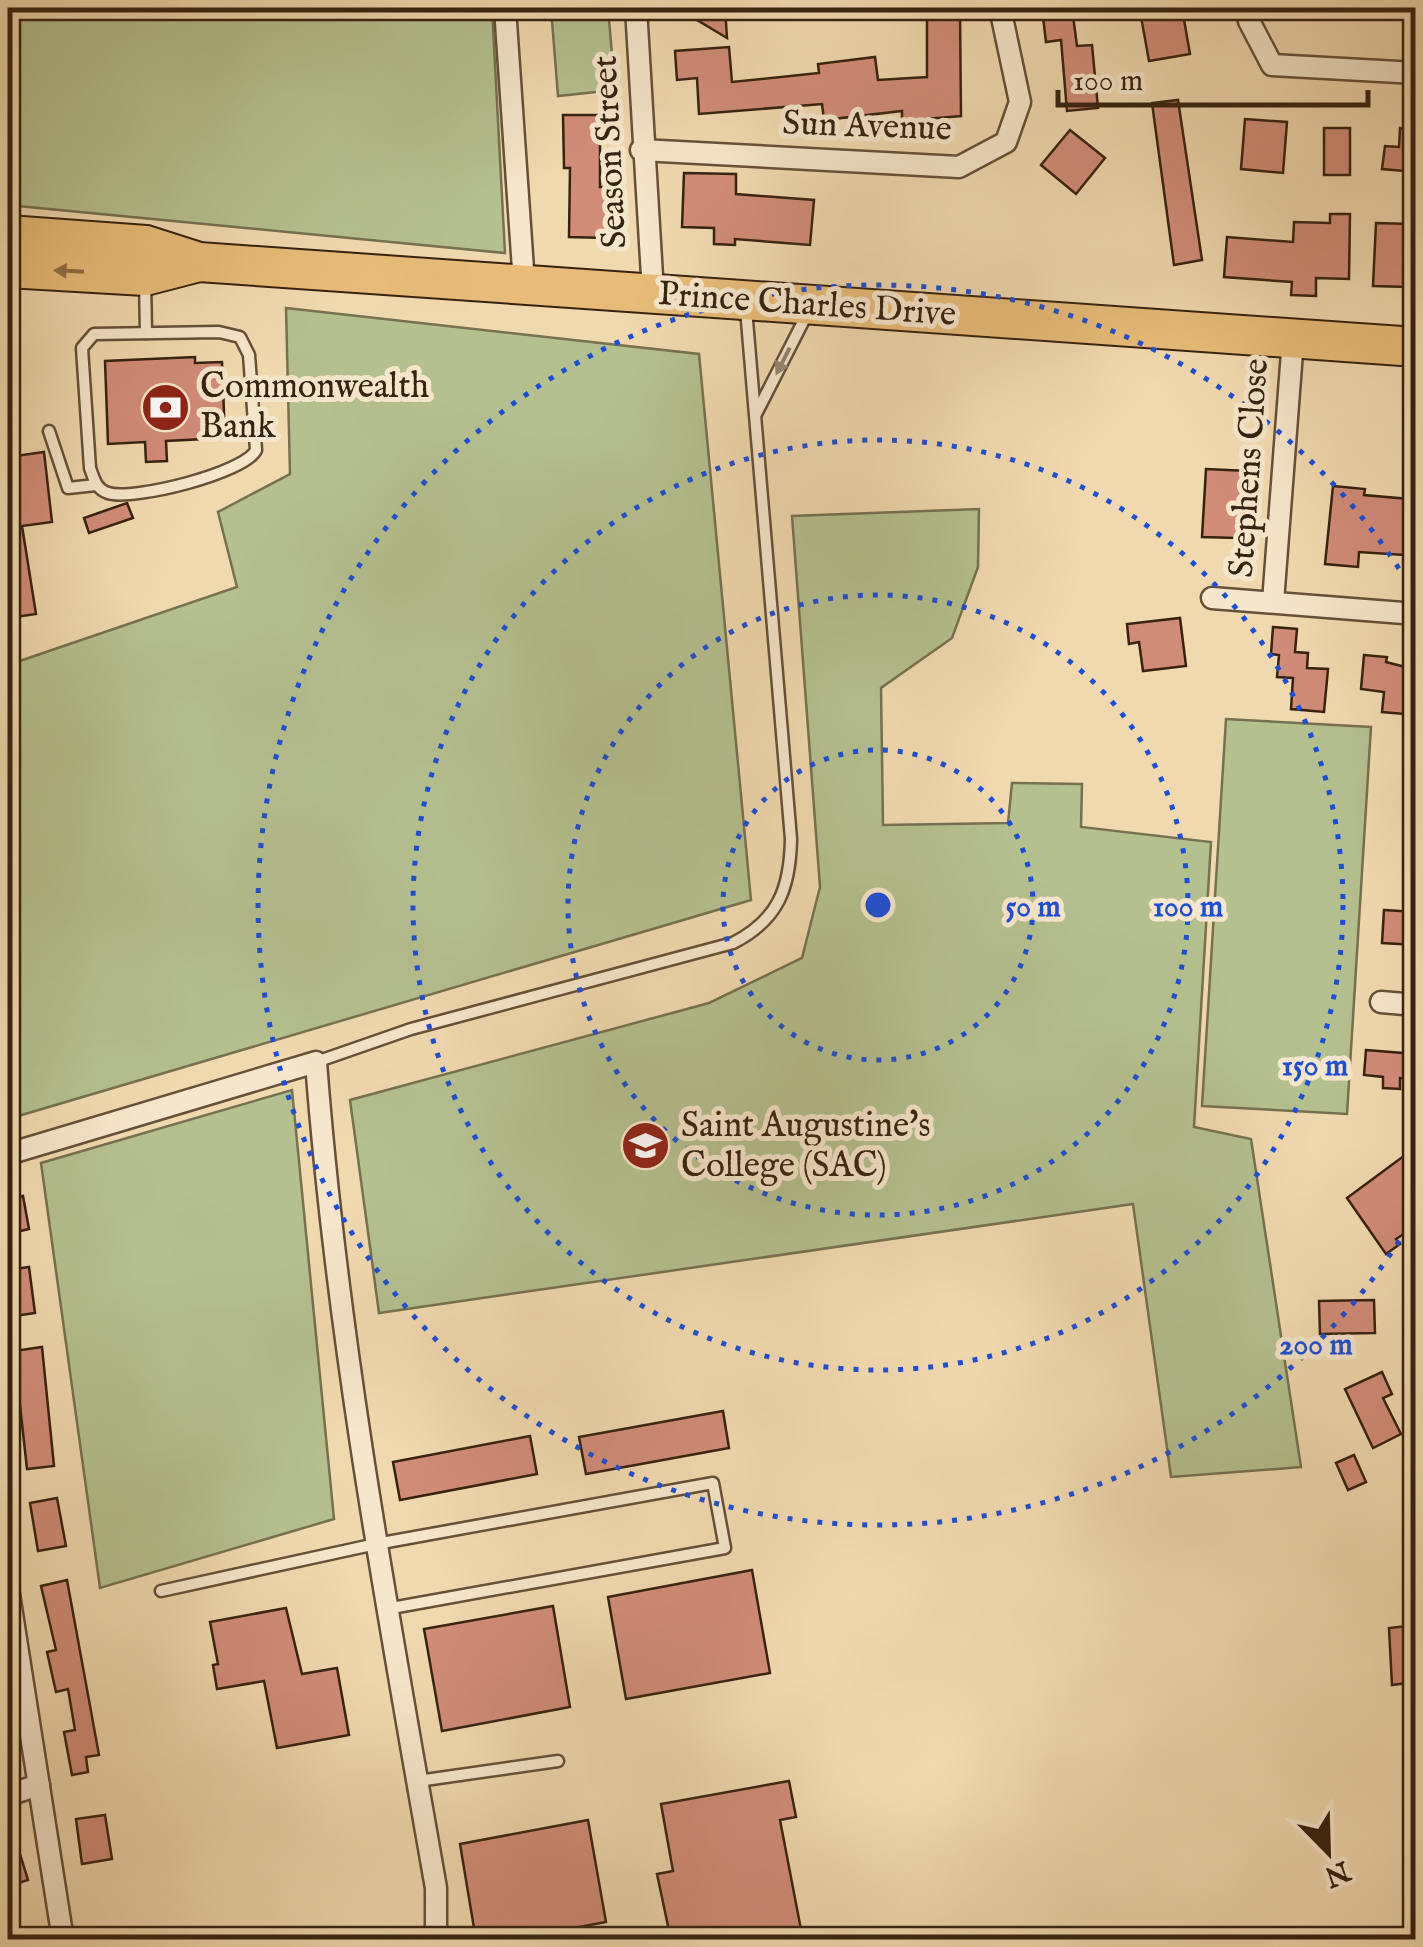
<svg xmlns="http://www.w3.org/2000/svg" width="1423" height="1947" font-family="'IM FELL English',serif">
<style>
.green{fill:#b5c08f;stroke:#767150;stroke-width:2.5}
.building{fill:#d18c78;stroke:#372210;stroke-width:2.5}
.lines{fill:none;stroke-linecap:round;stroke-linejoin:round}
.lane-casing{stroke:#665038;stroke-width:15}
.street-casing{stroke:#665038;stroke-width:25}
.highway-casing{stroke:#372210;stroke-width:42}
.lane{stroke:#f6e6cb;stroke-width:10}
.street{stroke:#f6e6cb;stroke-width:20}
.highway{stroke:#e8bc78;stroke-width:38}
.oneway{fill:#906f44}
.oneway2{fill:#96846e}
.ring{fill:none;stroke:#1d4ed8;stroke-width:5;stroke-dasharray:5 10}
.labels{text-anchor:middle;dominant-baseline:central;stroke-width:10;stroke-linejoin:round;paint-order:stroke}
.street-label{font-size:35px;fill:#372210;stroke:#f6e6cb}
.poi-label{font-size:35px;fill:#372210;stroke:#f6e6cb;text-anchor:start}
.centre{fill:#1d4ed8;stroke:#f6e6cb;stroke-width:5}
.ring-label{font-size:30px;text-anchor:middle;font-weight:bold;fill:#1d4ed8;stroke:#f6e6cb;stroke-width:10;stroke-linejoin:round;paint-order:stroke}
</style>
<rect width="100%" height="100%" fill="#f1d9af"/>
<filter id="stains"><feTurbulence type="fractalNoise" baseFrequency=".002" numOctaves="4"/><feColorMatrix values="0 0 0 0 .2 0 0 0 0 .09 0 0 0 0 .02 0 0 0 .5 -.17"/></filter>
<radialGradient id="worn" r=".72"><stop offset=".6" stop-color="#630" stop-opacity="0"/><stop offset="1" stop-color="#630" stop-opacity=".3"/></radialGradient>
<g class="green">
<path d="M8 8H492L505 253 8 205Z"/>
<path d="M551 8H608L615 90 558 96Z"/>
<path d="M286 308 699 354 751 900 8 1119V665L237 587 218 512 290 474Z"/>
<path d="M979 509 978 567 952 638 881 688 883 825 1008 823 1012 783 1082 784 1081 827 1211 842 1194 1127 1251 1139 1301 1467 1171 1477 1133 1204 379 1313 350 1100 709 1003 802 958 820 887 792 516Z"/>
<path d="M1226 719 1371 727 1347 1114 1202 1106Z"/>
<path d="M292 1090 334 1519 100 1588 41 1163Z"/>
</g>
<g class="building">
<path d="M677 8H725L727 38Z"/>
<path d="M1042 8H1072L1077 46 1092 45 1098 108 1067 111 1061 40 1046 42Z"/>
<path d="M1182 8 1190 54 1149 61 1140 11Z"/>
<path d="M960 12 961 116 902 121V111L824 120 822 104 699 114 697 78 677 80 675 51 729 47 732 82 819 73 818 64 875 57 878 80 927 77V13Z"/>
<path d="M1178 100 1202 260 1174 265 1152 103Z"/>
<path d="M563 115H600V187H608L607 238 569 237 570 168H564Z"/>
<path d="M1245 119 1287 122 1283 173 1241 169Z"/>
<rect x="1324" y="128" width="26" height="47"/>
<path d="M1400 128 1416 130V172L1382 169 1385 146 1399 147Z"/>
<path d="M1070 130 1105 158 1076 194 1041 165Z"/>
<path d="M684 173 736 174V194L814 200 810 245 735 239V245L714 244V228L682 227Z"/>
<path d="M1330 214H1350L1349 279 1316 278V296L1291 295 1292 282 1224 277 1227 237 1293 242 1294 222 1330 223Z"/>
<path d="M1376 223 1411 224 1409 287 1373 286Z"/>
<path d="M195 357V363L222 362 225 438 166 441 167 461 146 462 145 442 108 444 105 361Z"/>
<path d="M44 452 52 522 22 526 36 614 8 618V457Z"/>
<path d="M1206 469 1248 471 1246 499 1239 498 1237 538 1202 537Z"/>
<path d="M1333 486 1365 489 1364 495 1409 499 1408 506H1416V546L1405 545 1404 555 1359 552 1358 567 1325 564Z"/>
<path d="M127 503 133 518 89 533 84 518Z"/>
<path d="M1180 618 1186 666 1143 671 1139 642 1129 644 1127 624Z"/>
<path d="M1273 627 1297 629 1295 652 1308 653 1307 668 1328 669 1324 712 1291 709 1293 678 1277 677 1279 655 1271 654Z"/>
<path d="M1364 655 1387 657 1386 662 1413 669 1410 696H1416V715L1382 712 1384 692 1361 689Z"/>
<path d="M1384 910 1416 912V945L1382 943Z"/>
<path d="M1366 1050 1415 1054 1413 1079 1400 1078V1089L1383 1088V1077L1364 1075Z"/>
<path d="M1416 1147V1226L1396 1239 1400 1244 1386 1254 1347 1198Z"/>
<path d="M23 1196 29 1229 8 1234V1198Z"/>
<path d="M29 1267 35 1313 8 1317V1270Z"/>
<path d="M1374 1300 1375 1333 1320 1334 1319 1301Z"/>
<path d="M42 1347 54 1466 27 1469 14 1351Z"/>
<path d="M1382 1372 1392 1394 1383 1398 1401 1434 1373 1448 1345 1389Z"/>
<path d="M723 1411 729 1448 586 1474 579 1437Z"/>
<path d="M530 1436 537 1474 400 1500 393 1462Z"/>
<path d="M1354 1455 1366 1482 1348 1490 1336 1463Z"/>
<path d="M57 1498 66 1546 38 1551 30 1503Z"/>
<path d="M752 1570 770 1673 626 1699 608 1597Z"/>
<path d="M67 1580 99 1755 86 1757 88 1772 72 1775 64 1732 75 1730 68 1689 56 1692 47 1652 56 1650 41 1586Z"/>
<path d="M553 1606 570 1707 442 1731 424 1629Z"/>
<path d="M286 1608 302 1674 337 1668 349 1735 277 1748 264 1681 217 1689 213 1665 218 1664 210 1622Z"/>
<path d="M1416 1625V1682L1392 1685 1389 1628Z"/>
<path d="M789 1781 796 1817 780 1820 803 1940H671L657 1874 673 1871 661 1804Z"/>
<path d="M105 1815 112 1859 82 1864 76 1819Z"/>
<path d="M588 1820 606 1922 509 1940H476L460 1844Z"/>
<path d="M11 1825 28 1880 13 1885 8 1868V1826Z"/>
</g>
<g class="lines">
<defs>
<g id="lane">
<path d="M145 281 146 333"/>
<path d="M219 332 240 337 249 355 256 450C245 473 133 501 108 493 96 489 94 479 90 468L82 348 94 334Z"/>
<path d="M756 414 807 314"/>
<path d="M49 431 68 488 96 485"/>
<path d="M316 1062 411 1029 733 943C778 920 790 889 791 839L746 309"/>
<path d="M161 1591 376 1544 713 1483 725 1548 386 1609"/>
<path d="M418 1781 558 1761"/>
</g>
<g id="street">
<path d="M505 8 524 284"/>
<path d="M636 8 653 293"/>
<path d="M1247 8 1249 21 1272 65 1416 73"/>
<path d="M641 150 959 167 1006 142 1020 102 1000 8"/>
<path d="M1212 598 1416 614"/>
<path d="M1273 602 1293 339"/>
<path d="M1381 1002 1416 1005"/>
<path d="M8 1154 316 1062C337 1339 388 1614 436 1888V1940"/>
<path d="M8 1588 63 1940"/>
<path d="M8 1795 39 1785"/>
</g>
<g id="highway">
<path d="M8 235 146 245 199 262 1416 347"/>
<path d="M8 268 145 276 199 262"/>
</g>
</defs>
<use href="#lane" class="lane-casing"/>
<use href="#street" class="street-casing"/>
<use href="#highway" class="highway-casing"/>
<use href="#lane" class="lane"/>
<use href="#street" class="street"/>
<use href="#highway" class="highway"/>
</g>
<defs><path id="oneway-solid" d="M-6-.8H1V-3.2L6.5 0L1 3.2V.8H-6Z" transform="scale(2.5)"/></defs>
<use class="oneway" href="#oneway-solid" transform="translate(69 271) rotate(-177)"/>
<use class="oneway2" href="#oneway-solid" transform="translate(783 361) rotate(117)"/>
<g class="ring">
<circle cx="878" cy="905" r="155"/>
<circle cx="878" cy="905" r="310"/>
<circle cx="878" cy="905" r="465"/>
<path d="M1415 1215A620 620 0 1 1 1415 595"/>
</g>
<defs>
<symbol id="bank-disc" viewBox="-11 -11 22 22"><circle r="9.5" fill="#8f2418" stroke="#f6e6cb"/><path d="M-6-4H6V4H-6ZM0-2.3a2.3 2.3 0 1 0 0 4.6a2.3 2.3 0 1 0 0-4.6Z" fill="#fff"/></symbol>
<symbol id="school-disc" viewBox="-11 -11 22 22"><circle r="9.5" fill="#8f2418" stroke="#f6e6cb"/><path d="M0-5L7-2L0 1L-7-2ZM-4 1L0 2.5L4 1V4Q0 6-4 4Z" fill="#fff"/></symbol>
</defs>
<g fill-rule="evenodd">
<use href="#bank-disc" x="138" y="380" width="55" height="55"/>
<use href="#school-disc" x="618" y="1118" width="55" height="55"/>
</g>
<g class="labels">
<g class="street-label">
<text transform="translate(867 127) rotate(2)">Sun Avenue</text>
<text transform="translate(611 152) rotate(-93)">Season Street</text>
<text transform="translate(807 305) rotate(4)">Prince Charles Drive</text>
<text transform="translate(1250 468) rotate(-86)">Stephens Close</text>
</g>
<g class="poi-label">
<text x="200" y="387">Commonwealth<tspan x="200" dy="40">Bank</tspan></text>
<text x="681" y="1126">Saint Augustine's<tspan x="681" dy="40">College (SAC)</tspan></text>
</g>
</g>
<circle cx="878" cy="905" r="15" class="centre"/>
<g class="ring-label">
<text x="1033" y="916">50 m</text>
<text x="1188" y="916">100 m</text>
<text x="1315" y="1075">150 m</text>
<text x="1316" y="1354">200 m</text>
</g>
<rect width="1423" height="1947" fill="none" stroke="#f1d9af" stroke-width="40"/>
<rect x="10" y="10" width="1403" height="1927" fill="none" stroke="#372210" stroke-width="5"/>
<rect x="20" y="20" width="1383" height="1907" fill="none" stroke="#372210" stroke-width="2.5"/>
<g transform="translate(1328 1852) rotate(157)" stroke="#f6e6cb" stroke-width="8" paint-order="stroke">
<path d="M0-8L18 38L0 25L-18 38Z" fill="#372210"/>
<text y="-15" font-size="28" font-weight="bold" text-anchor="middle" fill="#372210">N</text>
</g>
<path d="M1058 90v15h310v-15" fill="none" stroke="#372210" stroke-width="5"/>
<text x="1073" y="90" font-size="30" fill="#372210" stroke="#f6e6cb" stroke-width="8" paint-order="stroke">100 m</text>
<rect width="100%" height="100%" filter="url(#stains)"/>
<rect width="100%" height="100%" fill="url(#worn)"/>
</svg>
